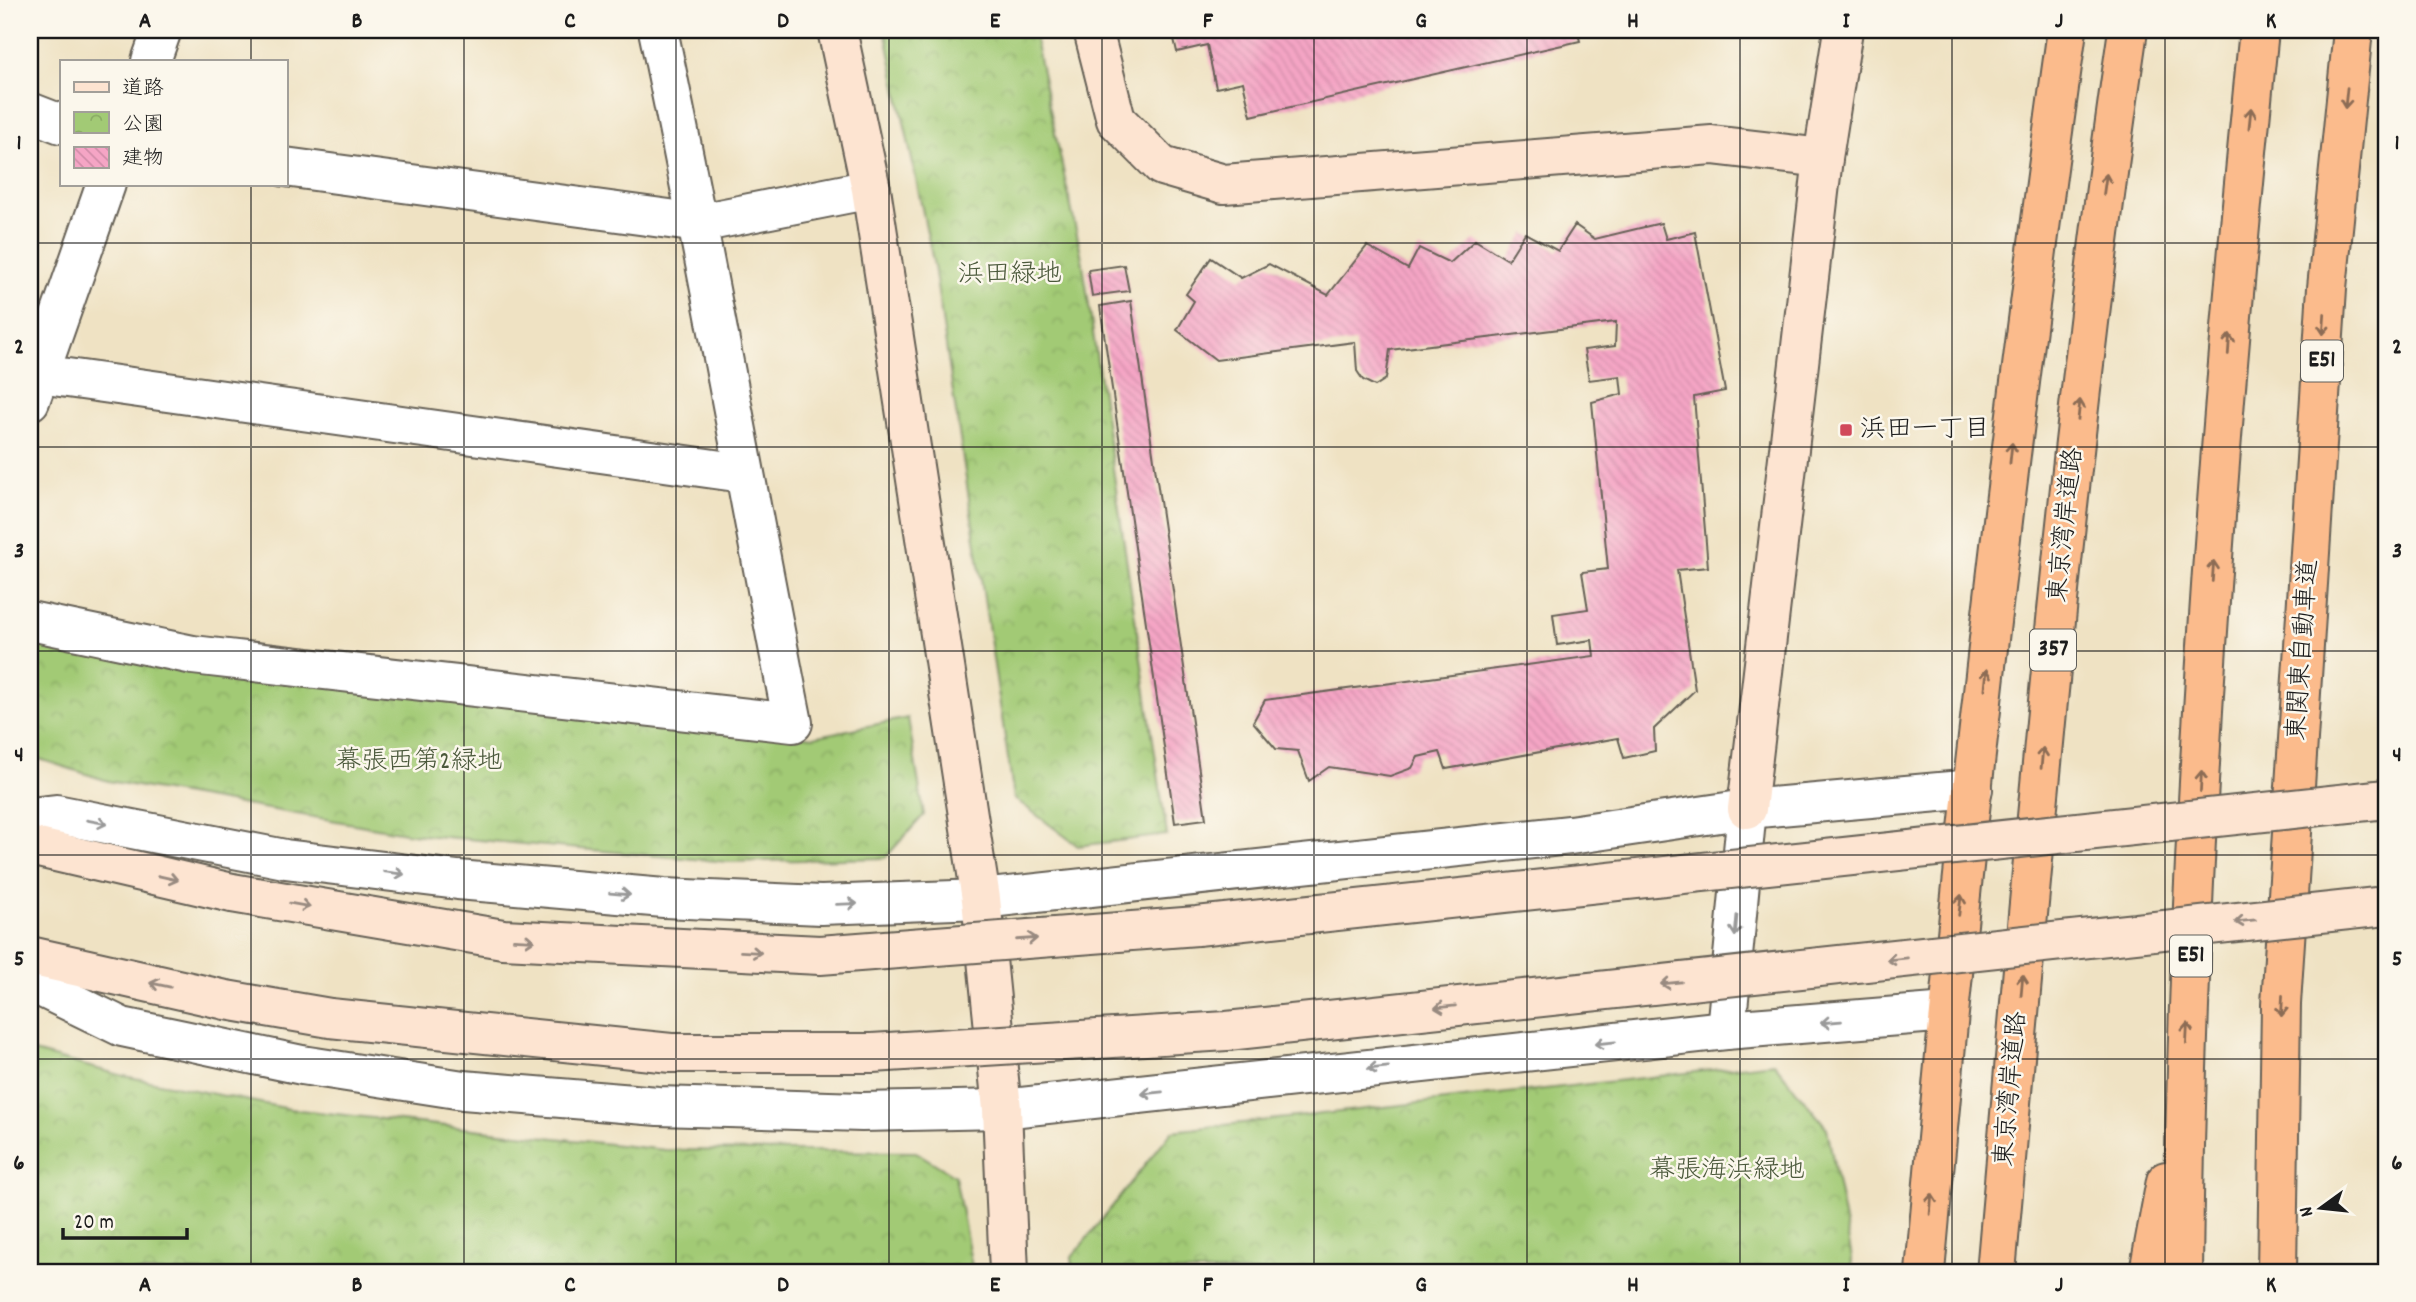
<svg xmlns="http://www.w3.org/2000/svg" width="2416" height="1302" font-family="Dekko,'Klee One',sans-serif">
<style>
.park{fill:url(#park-crowns);stroke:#5f7348;stroke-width:2}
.building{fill:url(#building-back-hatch)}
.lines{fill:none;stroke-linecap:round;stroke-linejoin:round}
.street-casing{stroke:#666156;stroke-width:42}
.secondary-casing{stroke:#666156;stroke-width:42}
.highway-casing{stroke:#666156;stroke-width:42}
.street{stroke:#fff;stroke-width:38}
.secondary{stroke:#fde4d1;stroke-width:38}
.highway{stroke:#fbbb8c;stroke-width:38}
.secondary-bridge-casing{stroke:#666156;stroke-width:42;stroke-linecap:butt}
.secondary-bridge{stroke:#fde4d1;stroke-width:38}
.oneway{stroke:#8c6c54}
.oneway2{stroke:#999}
.oneway3{stroke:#988a80}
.grid{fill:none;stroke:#1c1c1c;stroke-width:2;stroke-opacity:0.55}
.poi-dot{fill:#d1495b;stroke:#fbf7ec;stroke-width:2.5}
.labels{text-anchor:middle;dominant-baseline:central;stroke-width:5;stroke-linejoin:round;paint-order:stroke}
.shield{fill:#fbf7ec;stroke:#5f5e5a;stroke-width:2}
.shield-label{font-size:24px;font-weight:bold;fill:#1c1c1c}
.park-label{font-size:26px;fill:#4b593b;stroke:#fbf7ec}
.poi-label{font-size:26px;fill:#1c1c1c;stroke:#fbf7ec;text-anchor:start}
.street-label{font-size:26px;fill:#1c1c1c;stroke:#fbf7ec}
.neatline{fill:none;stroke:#1c1c1c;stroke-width:2.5}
.grid-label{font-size:23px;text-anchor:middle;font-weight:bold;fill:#1c1c1c}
</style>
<defs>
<pattern id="park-crowns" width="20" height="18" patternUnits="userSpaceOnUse" patternTransform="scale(1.75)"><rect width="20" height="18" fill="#a2ca75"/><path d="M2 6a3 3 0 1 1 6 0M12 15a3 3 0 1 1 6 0" fill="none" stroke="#8bad65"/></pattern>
<pattern id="building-back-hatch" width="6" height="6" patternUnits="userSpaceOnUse" patternTransform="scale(1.75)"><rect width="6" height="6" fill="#f5a5c5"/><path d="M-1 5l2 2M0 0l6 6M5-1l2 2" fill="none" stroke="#d18da9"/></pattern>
</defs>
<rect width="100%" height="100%" fill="#fbf7ec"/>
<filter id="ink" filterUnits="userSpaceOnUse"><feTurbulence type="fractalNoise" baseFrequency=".0143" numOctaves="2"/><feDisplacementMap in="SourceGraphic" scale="14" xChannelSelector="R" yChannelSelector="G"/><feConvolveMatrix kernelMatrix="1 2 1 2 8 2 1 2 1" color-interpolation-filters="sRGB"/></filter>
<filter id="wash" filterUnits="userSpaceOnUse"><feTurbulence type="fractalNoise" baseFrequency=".00686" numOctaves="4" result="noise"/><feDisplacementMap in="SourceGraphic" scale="28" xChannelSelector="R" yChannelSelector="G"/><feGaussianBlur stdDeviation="1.57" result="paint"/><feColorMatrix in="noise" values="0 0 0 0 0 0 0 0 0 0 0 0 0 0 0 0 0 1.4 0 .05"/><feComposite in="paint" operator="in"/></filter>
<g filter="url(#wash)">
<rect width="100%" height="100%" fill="#efe2c3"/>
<g class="park">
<path d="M885 30H1033L1082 258 1167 835 1078 846 1014 798 934 266Z"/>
<path d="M30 630 209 662 813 737 908 718 924 815 885 858 728 862 411 834 108 781 30 756Z"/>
<path d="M30 1051 124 1076 290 1109 665 1150 916 1152 955 1176 973 1272H35L30 1270Z"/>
<path d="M1774 1063 1827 1128 1852 1258 1851 1272H1072V1257L1172 1131Z"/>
</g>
<g id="blocks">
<g class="building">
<path d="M1172 30H1577L1580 41 1251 116 1243 82 1216 88 1207 45 1177 52Z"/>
<path d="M1661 223 1666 239 1695 232 1725 391 1694 397 1708 567 1677 570 1695 690 1654 729 1655 751 1624 758 1618 738 1446 769 1440 752 1418 757 1412 768 1390 776 1329 767 1309 781 1298 751 1276 749 1253 722 1265 700 1594 656 1592 640 1557 645 1553 614 1588 609 1582 572 1608 569 1592 402 1622 394 1620 376 1589 380 1584 350 1615 346 1616 322 1390 350 1386 379 1375 386 1363 380 1357 371 1355 342 1216 360 1177 330 1194 301 1186 294 1211 258 1241 278 1269 264 1328 295 1367 246 1408 269 1419 248 1450 263 1475 240 1508 260 1525 233 1558 251 1575 225 1595 239Z"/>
<path d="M1124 265 1129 291 1092 296 1088 270Z"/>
<path d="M1131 301 1206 819 1175 823 1100 306Z"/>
</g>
</g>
</g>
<g filter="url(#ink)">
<use href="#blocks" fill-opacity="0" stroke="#666156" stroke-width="2"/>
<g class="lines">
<defs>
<g id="street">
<path d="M151 61 162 30"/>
<path d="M30 112 61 124"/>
<path d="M285 167 699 223 871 189"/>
<path d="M39 374 743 473"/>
<path d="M30 401 106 184"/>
<path d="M30 621 193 655 793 723C747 492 707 260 658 30"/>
<path d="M30 817 56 814 285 859 458 880 664 898 821 905 981 899 1570 835 1747 809 1973 789"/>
<path d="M30 982 122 1027 302 1065 463 1090 658 1106 862 1112 1002 1109 1726 1030 1948 1012"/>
<path d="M1726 1030 1747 809"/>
</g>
<g id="secondary">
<path d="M837 30 871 189 981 899 1002 1109 1009 1272"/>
<path d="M1093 30 1116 120 1162 166 1224 184 1712 145 1823 158"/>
<path d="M1747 809 1823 158 1843 30"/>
<path d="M30 846 232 893"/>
<path d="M30 956 226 1000"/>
</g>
<g id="highway">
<path d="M1925 1272C1961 857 2009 442 2067 30"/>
<path d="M1996 1272C2033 857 2067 442 2128 30"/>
<path d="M2149 1272 2166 1181"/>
<path d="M2183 1272C2187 857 2217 442 2259 30"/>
<path d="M2277 1272 2281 1004 2327 288 2353 30"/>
</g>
</defs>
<use href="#street" class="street-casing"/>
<use href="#secondary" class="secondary-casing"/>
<use href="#highway" class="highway-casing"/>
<use href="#street" class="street"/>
<use href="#secondary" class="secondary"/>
<use href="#highway" class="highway"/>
<defs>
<g id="secondary-bridge">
<path d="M232 893 503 939 820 955 1197 926 2386 799"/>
<path d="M226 1000 330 1018 671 1053H872L1227 1031 2386 906"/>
</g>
</defs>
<use href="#secondary-bridge" class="secondary-bridge-casing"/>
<use href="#secondary-bridge" class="secondary-bridge"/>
</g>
<defs><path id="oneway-shaft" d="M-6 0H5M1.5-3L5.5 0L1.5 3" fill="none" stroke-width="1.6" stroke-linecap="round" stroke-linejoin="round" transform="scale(1.75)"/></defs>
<g class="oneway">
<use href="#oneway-shaft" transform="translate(2346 98) rotate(96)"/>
<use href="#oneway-shaft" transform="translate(2250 118) rotate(-84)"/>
<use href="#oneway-shaft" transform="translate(2105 184) rotate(-82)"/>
<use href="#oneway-shaft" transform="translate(2324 324) rotate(94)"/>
<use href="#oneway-shaft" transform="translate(2229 344) rotate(-86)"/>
<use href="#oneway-shaft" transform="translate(2079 410) rotate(-84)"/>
<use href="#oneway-shaft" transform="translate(2011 453) rotate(-84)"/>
<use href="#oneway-shaft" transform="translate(2213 571) rotate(-86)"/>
<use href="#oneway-shaft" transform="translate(1986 679) rotate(-84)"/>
<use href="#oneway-shaft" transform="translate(2042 758) rotate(-85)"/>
<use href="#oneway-shaft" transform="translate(2201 781) rotate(-87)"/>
<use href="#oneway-shaft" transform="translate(1960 905) rotate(-83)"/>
<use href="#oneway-shaft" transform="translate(2022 985) rotate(-85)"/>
<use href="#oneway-shaft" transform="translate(2282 1006) rotate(93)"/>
<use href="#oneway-shaft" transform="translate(2187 1033) rotate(-87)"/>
<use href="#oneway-shaft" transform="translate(1931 1204) rotate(-85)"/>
</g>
<g class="oneway2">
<use href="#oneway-shaft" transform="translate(97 822) rotate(10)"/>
<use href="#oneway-shaft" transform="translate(394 873) rotate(7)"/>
<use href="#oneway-shaft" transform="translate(620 894) rotate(5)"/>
<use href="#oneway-shaft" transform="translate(847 904) rotate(-2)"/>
<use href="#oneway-shaft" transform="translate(1736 926) rotate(95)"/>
<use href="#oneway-shaft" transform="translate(1831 1022) rotate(175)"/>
<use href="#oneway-shaft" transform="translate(1605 1043) rotate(174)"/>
<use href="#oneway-shaft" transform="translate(1378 1068) rotate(174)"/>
<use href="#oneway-shaft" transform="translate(1152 1093) rotate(174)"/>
</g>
<g class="oneway3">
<use href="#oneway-shaft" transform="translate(168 878) rotate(13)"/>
<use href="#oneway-shaft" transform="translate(300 905) rotate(10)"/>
<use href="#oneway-shaft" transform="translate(2245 921) rotate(174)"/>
<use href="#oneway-shaft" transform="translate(1027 939) rotate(-4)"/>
<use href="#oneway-shaft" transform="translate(524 940) rotate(3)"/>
<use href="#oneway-shaft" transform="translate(751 952) rotate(3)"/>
<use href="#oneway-shaft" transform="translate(1897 959) rotate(174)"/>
<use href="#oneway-shaft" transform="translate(1671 983) rotate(174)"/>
<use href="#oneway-shaft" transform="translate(160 985) rotate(-168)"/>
<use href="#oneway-shaft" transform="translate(1445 1007) rotate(174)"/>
</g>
</g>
<path class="grid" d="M251 30V61M464 30V1272M676 30V1272M889 30V1272M1102 30V1272M1314 30V1272M1527 30V1272M1740 30V1272M1952 30V1272M2165 30V1272M251 184V1272M30 243H2386M30 447H2386M30 651H2386M30 855H2386M30 1059H2386"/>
<rect class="poi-dot" x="1839" y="423" width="14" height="14" rx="3.5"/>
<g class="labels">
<g class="shield">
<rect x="2301" y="340.5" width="42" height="41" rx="5"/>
<rect x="2030" y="629.5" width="46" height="41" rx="5"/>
<rect x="2170" y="935.5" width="42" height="41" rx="5"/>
</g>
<g class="shield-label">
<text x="2322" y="361">E51</text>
<text x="2053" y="650">357</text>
<text x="2191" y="956">E51</text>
</g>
<g class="park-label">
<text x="1010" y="275">浜田緑地</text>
<text x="419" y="762">幕張西第2緑地</text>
<text x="1727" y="1171">幕張海浜緑地</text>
</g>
<g class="poi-label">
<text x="1860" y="430">浜田一丁目</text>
</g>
<g class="street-label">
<text transform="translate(2067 525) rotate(-84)">東京湾岸道路</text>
<text transform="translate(2304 650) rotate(-86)">東関東自動車道</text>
<text transform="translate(2012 1089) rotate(-85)">東京湾岸道路</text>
</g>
</g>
<rect width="2416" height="1302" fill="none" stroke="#fbf7ec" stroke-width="77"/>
<rect x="60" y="60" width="228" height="126" fill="#fbf7ec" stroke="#a29f99" stroke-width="2"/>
<rect x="74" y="82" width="35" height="10" fill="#fde4d1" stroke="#a29f99" stroke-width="2"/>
<text x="122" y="94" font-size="21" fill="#1c1c1c">道路</text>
<rect x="74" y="112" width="35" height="21" fill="url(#park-crowns)" stroke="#a29f99" stroke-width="2"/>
<text x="122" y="130" font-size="21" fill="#1c1c1c">公園</text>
<rect x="74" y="147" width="35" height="21" fill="url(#building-back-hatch)" stroke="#a29f99" stroke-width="2"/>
<text x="122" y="164" font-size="21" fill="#1c1c1c">建物</text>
<g transform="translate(2321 1208) rotate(255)" stroke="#fbf7ec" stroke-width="5" paint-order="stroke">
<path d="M0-5L12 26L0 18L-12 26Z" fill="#1c1c1c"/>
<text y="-10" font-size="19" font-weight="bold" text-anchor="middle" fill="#1c1c1c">N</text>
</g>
<path d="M63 1228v10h124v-10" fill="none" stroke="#1c1c1c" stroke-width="3.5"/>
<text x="74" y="1228" font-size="21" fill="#1c1c1c" stroke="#fbf7ec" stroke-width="5" paint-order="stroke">20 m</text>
<rect x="38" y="38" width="2340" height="1226" class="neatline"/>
<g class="grid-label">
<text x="145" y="27">A</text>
<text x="357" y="27">B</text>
<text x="570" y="27">C</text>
<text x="783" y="27">D</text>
<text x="995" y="27">E</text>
<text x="1208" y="27">F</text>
<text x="1421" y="27">G</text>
<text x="1633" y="27">H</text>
<text x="1846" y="27">I</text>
<text x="2059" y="27">J</text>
<text x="2271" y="27">K</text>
<text x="19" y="149">1</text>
<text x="2397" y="149">1</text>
<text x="19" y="353">2</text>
<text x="2397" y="353">2</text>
<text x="19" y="557">3</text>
<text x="2397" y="557">3</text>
<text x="19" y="761">4</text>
<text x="2397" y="761">4</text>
<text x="19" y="965">5</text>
<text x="2397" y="965">5</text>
<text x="19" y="1169">6</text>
<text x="2397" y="1169">6</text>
<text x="145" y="1291">A</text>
<text x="357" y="1291">B</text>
<text x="570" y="1291">C</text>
<text x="783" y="1291">D</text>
<text x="995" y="1291">E</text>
<text x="1208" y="1291">F</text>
<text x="1421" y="1291">G</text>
<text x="1633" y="1291">H</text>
<text x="1846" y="1291">I</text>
<text x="2059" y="1291">J</text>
<text x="2271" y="1291">K</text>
</g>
</svg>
